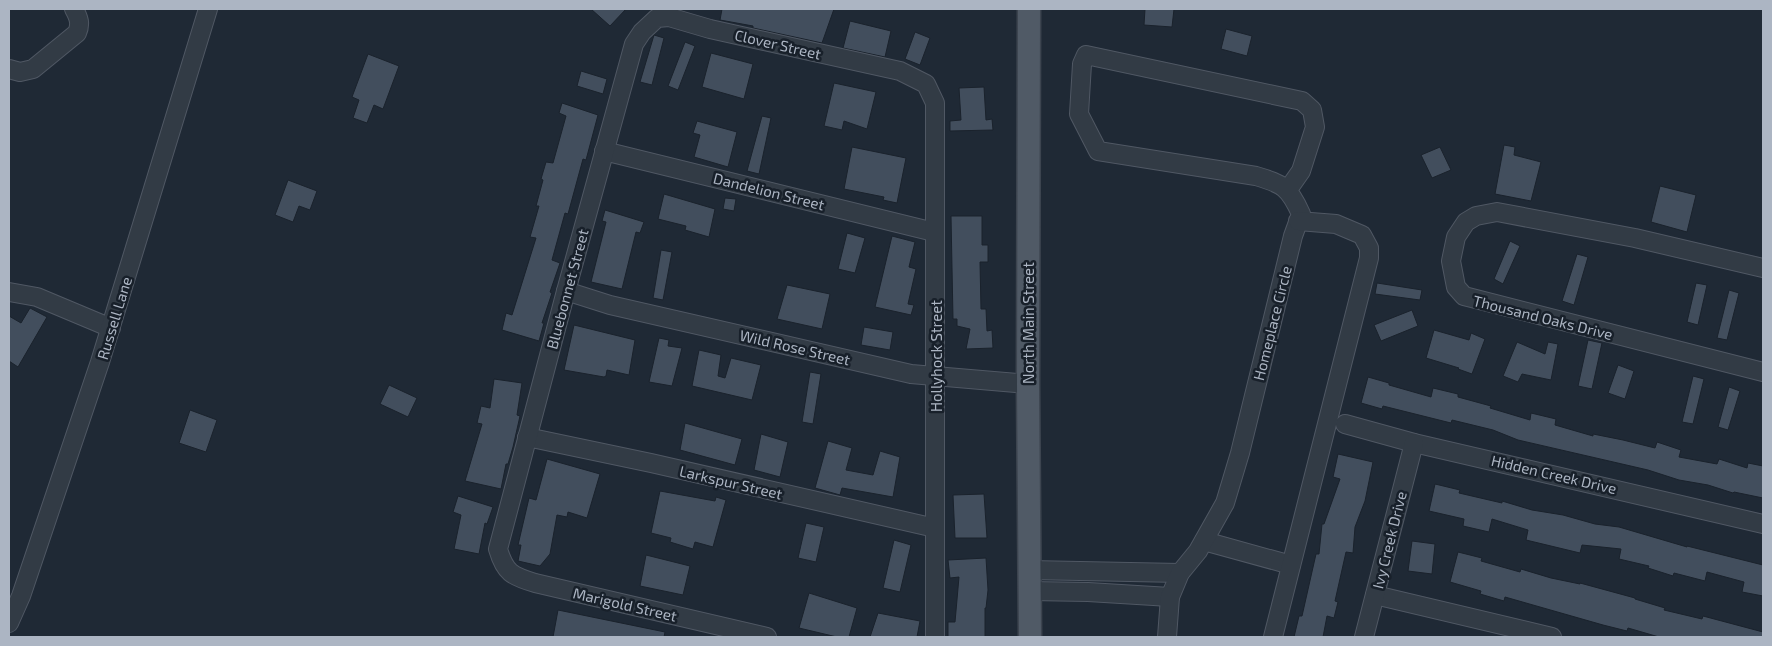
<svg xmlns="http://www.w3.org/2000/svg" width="1772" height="646" font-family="'Exo 2',sans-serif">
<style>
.building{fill:#424e5d;stroke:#1a222c}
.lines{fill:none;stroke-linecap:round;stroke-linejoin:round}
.minor-casing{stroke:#505864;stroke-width:20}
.major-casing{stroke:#3c444f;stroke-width:25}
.minor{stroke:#323b45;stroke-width:18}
.major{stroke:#505a66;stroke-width:22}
.labels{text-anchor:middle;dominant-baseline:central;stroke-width:5;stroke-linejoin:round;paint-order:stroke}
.street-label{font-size:15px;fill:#acb5c3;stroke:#18202a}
</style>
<rect width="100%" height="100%" fill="#1f2935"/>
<g class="building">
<path d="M591 9H626L610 26Z"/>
<path d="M722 9H834L822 43 753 28V26L720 20Z"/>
<path d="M1145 9H1174L1172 27 1144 25Z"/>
<path d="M850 21 891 31 885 57 843 48Z"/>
<path d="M1226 29 1252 36 1247 56 1221 49Z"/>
<path d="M915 32 930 38 920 65 905 59Z"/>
<path d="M654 35 664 38 652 85 640 82Z"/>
<path d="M685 42 695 46 678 90 668 86Z"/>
<path d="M711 53 753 64 744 99 702 87Z"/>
<path d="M368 54 399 66 383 109 374 105 367 123 353 118 359 100 352 97Z"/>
<path d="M581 71 607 79 603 94 577 86Z"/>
<path d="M834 83 876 92 867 129 844 121 842 130 824 126Z"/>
<path d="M984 87 986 120 992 119 993 130 950 131V121L961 120 959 88Z"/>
<path d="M562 103 598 115 586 160 583 159 568 214 565 213 552 260 560 263 550 292 552 293 542 323H544L539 341 502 330 506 313 512 315 536 238 530 237 539 206H536L543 180 541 179 546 162 553 163 566 116 559 113Z"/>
<path d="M762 116 771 118 759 174 747 171Z"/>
<path d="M697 121 737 132 728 167 694 157 700 135 693 133Z"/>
<path d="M1504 145 1515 147 1514 155 1541 162 1531 201 1495 194Z"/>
<path d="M852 147 906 158 897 203 883 200 884 197 844 189Z"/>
<path d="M1440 147 1451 170 1432 178 1421 155Z"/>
<path d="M288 180 317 191 310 210 299 206 293 222 275 215Z"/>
<path d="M1660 186 1696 195 1687 232 1651 222Z"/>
<path d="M664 194 715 209 709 237 685 230 686 226 658 219Z"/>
<path d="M725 198 736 199 734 211 723 209Z"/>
<path d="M605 210 644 222 640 233 636 232 622 289 591 282 606 222 602 221Z"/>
<path d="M951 216H982V245H988V262H980L981 309H986L987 331 992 330 993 348 966 349 970 329 957 326V319H953Z"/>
<path d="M847 233 865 238 855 273 838 269Z"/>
<path d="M892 236 915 242 909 267 916 269 908 304 914 305 911 315 875 307Z"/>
<path d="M1510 241 1520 246 1503 284 1494 279Z"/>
<path d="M661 250 672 252 663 300 653 298Z"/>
<path d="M1577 254 1588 257 1574 305 1562 301Z"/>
<path d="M1377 283 1422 290 1420 300 1375 294Z"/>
<path d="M1696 283 1707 285 1698 325 1687 322Z"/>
<path d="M787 285 830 294 822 329 777 319Z"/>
<path d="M1729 290 1739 293 1727 340 1717 338Z"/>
<path d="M30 308 47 317 18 367 9 361V316L21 323Z"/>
<path d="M1412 310 1418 326 1381 341 1374 325Z"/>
<path d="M574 325 635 340 629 375 607 370 606 376 604 377 564 370Z"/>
<path d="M864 327 893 332 890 350 861 345Z"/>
<path d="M1434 330 1469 340 1471 333 1485 339 1472 374 1458 369 1459 368 1426 358Z"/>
<path d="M659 338 669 340 668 346 682 348 672 386 649 382Z"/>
<path d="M1588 340 1602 343 1592 389 1578 386Z"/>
<path d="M1517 342 1545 354 1548 342 1558 344 1551 380 1522 374 1518 382 1503 376Z"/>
<path d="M699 350 721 355 718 376 725 378 731 358 761 365 752 400 692 386Z"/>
<path d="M1618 365 1634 371 1625 399 1608 393Z"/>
<path d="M810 372 821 374 813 424 802 422Z"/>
<path d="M1693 376 1704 379 1693 424 1682 422Z"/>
<path d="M1368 377 1389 383V385L1431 397 1433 388 1458 394V397L1491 406 1490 408 1530 420 1531 413 1556 419 1555 425 1593 436V434L1623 440 1655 448 1657 442 1681 450 1679 457 1717 464 1719 459 1747 468 1748 463 1763 466V498L1734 492 1733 493 1708 485 1679 480 1648 470 1518 440 1493 430 1452 420 1451 423 1383 406 1382 409 1361 403Z"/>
<path d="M494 379 522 383 517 415 520 416 513 447 508 464H506L501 489 465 481 482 424 477 423 481 406 490 408Z"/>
<path d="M389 385 417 398 408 417 380 404Z"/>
<path d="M1729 387 1740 391 1728 430 1718 427Z"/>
<path d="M190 410 217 420 206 452 179 443Z"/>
<path d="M685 423 742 439 735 465 680 450Z"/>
<path d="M761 434 788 442 780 477 754 470Z"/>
<path d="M828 441 852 448 846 470 873 475 880 451 900 457 893 497 842 488 840 495 815 488Z"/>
<path d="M1338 454 1373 462 1365 501 1355 527 1353 553 1346 552 1335 601 1338 602 1334 618 1327 616 1323 637H1294L1299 616H1302L1316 554H1319L1322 524H1324L1340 479 1333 477Z"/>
<path d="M547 459 600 474 587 518 568 512 567 517 557 515 550 554 540 566 518 561 521 545H518L529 498 536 500Z"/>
<path d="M1435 484 1460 490 1459 493 1502 503V501L1532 510 1563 515 1595 524 1619 527 1687 547V546L1763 565V596L1742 592 1744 582 1707 572 1705 581 1674 573 1673 576 1648 568 1649 566 1619 559 1621 549 1582 545 1580 553 1526 540 1528 530 1492 519 1489 532 1463 526 1464 519 1429 511Z"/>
<path d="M660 491 715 501 716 497 726 500 713 547 695 542 693 549 670 542 671 538 651 533Z"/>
<path d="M984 494 987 538H955L953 495Z"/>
<path d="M458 496 493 507 487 524 485 523 479 554 454 549 461 515 453 512Z"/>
<path d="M806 523 824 527 816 562 798 558Z"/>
<path d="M894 540 911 545 900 592 883 588Z"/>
<path d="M1412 541 1435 544 1432 574 1408 571Z"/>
<path d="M1458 552 1482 558 1481 561 1520 572 1521 569 1551 578 1580 584V583L1635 598V599L1665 608 1664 610 1702 619 1703 616 1763 632V637H1659L1628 628 1627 631 1603 625 1505 597 1504 601 1480 594 1481 591 1450 582Z"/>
<path d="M646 555 690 566 683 595 640 586Z"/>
<path d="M986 558 988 590 986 608H985V637H948V622H955L959 577 950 578 948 560Z"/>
<path d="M809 593 857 608 849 637H837L799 628Z"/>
<path d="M558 610 665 632 664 637H553Z"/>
<path d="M878 613 920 621 917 637H870Z"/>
</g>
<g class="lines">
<defs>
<g id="minor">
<path d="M9 69 20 72 33 69 77 33C81 24 79 18 74 9"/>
<path d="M604 151 934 232"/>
<path d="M1763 268 1635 238 1497 212 1476 216 1466 222 1456 237 1451 261 1456 287 1464 296 1763 372"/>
<path d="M566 291 610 305 911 374 1028 384"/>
<path d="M9 292 37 297 111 328"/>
<path d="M1345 424 1414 443 1763 524"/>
<path d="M527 437 651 463 935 528"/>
<path d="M1204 541 1291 565"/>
<path d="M1030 570 1180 573"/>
<path d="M1030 591 1088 592 1170 597"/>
<path d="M1375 595 1552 637"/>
<path d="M9 623 21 596 100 362 208 9"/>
<path d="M767 637 535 583C512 576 505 573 498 549L566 291 634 44 642 32 657 18 669 17 710 29 900 71 926 84 935 103V637"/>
<path d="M1167 637 1170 597 1180 573 1198 551 1225 503 1240 453 1293 236 1301 214C1289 187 1283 184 1256 176L1098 151 1079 114 1082 64 1086 55 1302 101 1312 110 1315 127 1301 171 1287 191"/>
<path d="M1273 637 1369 258V248L1362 235 1336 224 1298 221"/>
<path d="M1364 637 1414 443"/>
</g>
<path id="major" d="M1029 9 1028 384 1030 637"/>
</defs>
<use href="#minor" class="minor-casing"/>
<use href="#major" class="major-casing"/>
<use href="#minor" class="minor"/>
<use href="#major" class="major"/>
</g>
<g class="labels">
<g class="street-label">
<text transform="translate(778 44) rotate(13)">Clover Street</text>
<text transform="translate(769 191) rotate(14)">Dandelion Street</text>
<text transform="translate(567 289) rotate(-75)">Bluebonnet Street</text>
<text transform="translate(1543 317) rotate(14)">Thousand Oaks Drive</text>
<text transform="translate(114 318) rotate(-73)">Russell Lane</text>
<text transform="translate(1028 323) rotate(-90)">North Main Street</text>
<text transform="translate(1272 323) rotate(-76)">Homeplace Circle</text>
<text transform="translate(795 347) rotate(13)">Wild Rose Street</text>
<text transform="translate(936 356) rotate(-90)">Hollyhock Street</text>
<text transform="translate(1554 474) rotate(13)">Hidden Creek Drive</text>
<text transform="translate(731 482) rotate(13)">Larkspur Street</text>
<text transform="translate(1389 540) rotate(-76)">Ivy Creek Drive</text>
<text transform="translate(625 604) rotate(13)">Marigold Street</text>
</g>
</g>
<rect width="1772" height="646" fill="none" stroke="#acb5c3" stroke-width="20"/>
</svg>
